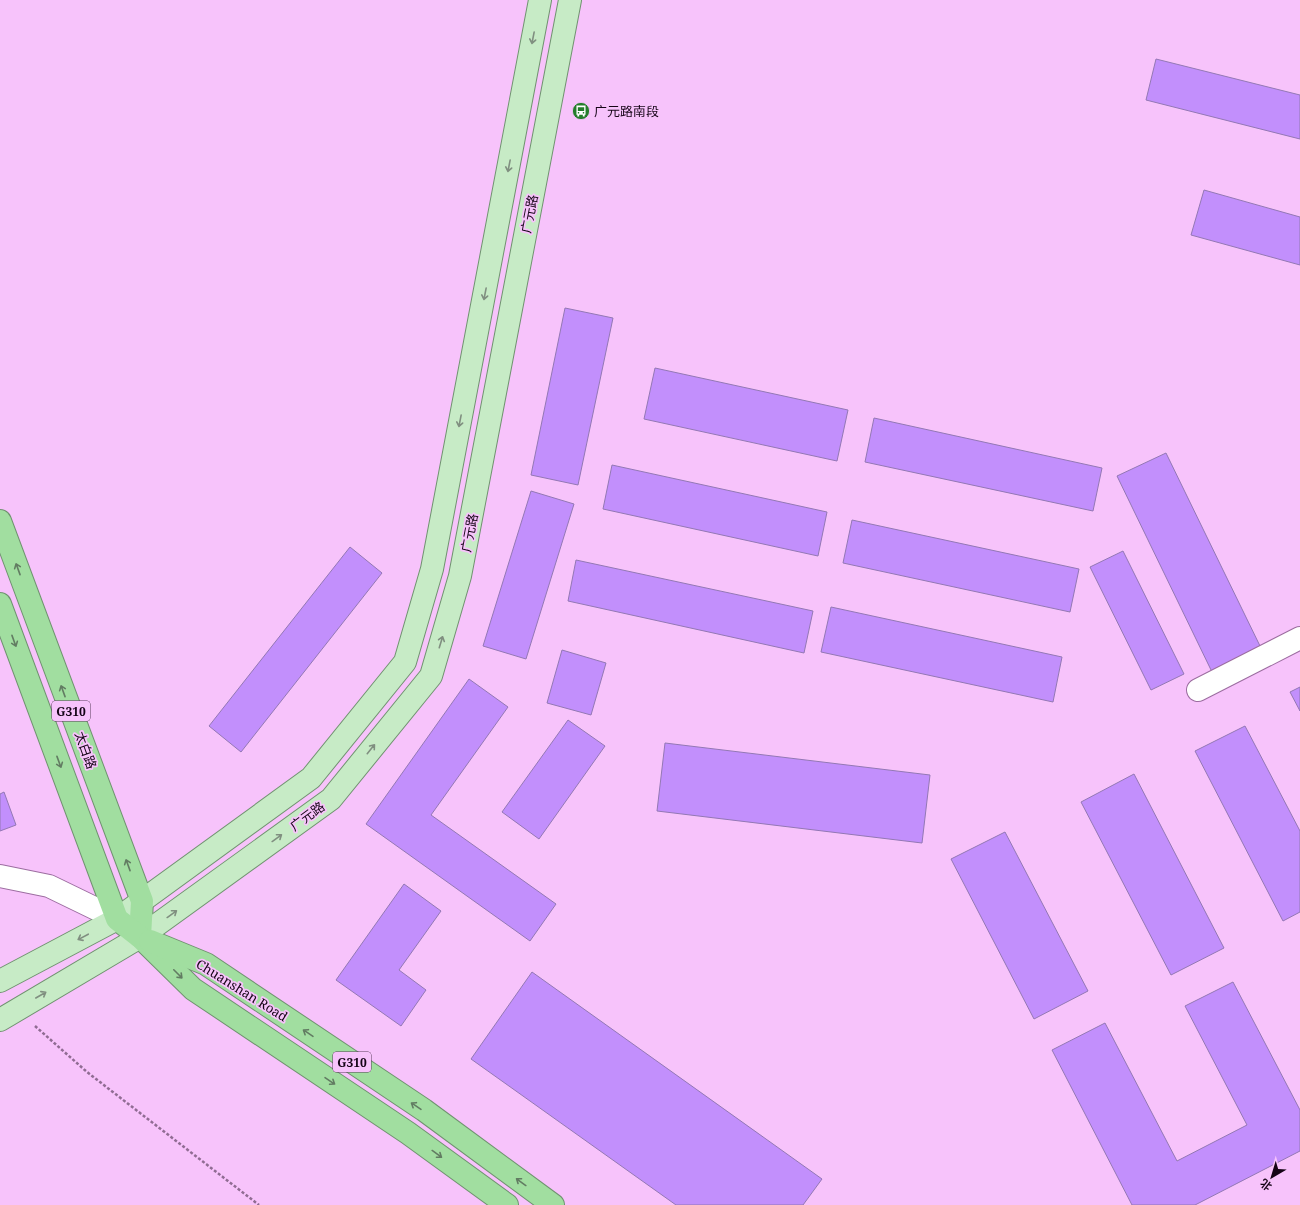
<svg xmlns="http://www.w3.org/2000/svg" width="1300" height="1205" font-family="'Noto Serif','Noto Sans SC',serif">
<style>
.building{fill:#c28ffc;stroke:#9378b4}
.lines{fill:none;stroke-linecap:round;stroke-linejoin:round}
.minor-casing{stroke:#9c6da0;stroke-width:24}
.major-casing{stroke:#709270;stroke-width:24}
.highway-casing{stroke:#709270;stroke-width:24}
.path{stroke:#906c93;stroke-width:2.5;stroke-dasharray:3 2;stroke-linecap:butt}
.minor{stroke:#fff;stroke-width:22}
.major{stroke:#c7ebc6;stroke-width:22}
.highway{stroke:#a1dea0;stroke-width:22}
.oneway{stroke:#808f80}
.oneway2{stroke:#627c62}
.labels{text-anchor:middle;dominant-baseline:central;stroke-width:3.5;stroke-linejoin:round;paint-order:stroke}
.shield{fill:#f7c3fb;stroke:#593d5b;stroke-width:1}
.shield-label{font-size:12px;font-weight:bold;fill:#150416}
.poi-label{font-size:13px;fill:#150416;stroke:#f7c3fb;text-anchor:start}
.street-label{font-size:13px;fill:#150416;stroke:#f7c3fb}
</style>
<rect width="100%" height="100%" fill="#f7c3fb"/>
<g class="building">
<path d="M1156 59 1300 95V139L1146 100Z"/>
<path d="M1204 190 1300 217V265L1191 235Z"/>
<path d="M565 308 613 318 578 485 531 475Z"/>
<path d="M655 368 848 410 837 461 644 419Z"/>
<path d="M874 418 1102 468 1093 511 865 462Z"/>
<path d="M1166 453 1261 648 1212 672 1117 476Z"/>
<path d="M612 465 827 512 818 556 603 509Z"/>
<path d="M531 491 574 504 526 659 483 646Z"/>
<path d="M852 520 1079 569 1070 612 843 563Z"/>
<path d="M350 547 382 573 241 752 209 726Z"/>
<path d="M1123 551 1184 674 1151 690 1090 567Z"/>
<path d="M576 560 813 611 804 653 568 601Z"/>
<path d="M831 607 1062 657 1053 702 821 652Z"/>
<path d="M562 650 606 663 591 715 547 703Z"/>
<path d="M469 679 508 707 431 815 556 904 530 941 366 824Z"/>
<path d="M1300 687V711L1290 692Z"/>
<path d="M568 720 605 746 539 839 502 812Z"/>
<path d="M1245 726 1300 831V912L1283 921 1195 751Z"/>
<path d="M665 743 930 775 922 843 657 811Z"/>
<path d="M1134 774 1224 948 1171 975 1081 802Z"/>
<path d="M4 792 16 825 0 831V794Z"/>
<path d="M1005 832 1088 991 1034 1019 951 859Z"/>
<path d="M404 884 441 911 399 970 426 990 401 1026 336 980Z"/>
<path d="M532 972 822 1179 803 1205H676L471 1059Z"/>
<path d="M1233 982 1300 1110V1151L1195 1205H1132L1052 1050 1105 1023 1177 1161 1247 1125 1185 1006Z"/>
</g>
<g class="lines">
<defs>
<g id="minor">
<path d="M1198 690 1300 638"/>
<path d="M0 876 49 886 117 919"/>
</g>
<g id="major">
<path d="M0 981 117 919 311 778 405 662 432 569 540 0"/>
<path d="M0 1020 140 937 331 799 431 676 460 576 570 0"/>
</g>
<g id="highway">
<path d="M0 521 142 901 140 937"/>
<path d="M0 604 117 919 140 937 193 989 408 1133 507 1205"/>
<path d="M150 941 206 964 424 1110 553 1205"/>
</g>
</defs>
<use href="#minor" class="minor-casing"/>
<use href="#major" class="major-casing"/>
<use href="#highway" class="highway-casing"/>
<path class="path" d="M35 1026 87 1072 259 1205"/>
<use href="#minor" class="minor"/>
<use href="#major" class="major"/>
<use href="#highway" class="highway"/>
</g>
<defs><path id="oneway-shaft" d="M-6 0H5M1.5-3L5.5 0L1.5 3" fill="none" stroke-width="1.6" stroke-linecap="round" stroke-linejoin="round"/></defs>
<g class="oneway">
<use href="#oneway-shaft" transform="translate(533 38) rotate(101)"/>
<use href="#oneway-shaft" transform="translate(509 166) rotate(101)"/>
<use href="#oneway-shaft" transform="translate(485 294) rotate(101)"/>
<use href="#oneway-shaft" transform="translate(460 421) rotate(101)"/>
<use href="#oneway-shaft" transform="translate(441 642) rotate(-73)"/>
<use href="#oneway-shaft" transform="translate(371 749) rotate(-51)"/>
<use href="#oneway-shaft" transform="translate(277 838) rotate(-36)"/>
<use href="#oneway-shaft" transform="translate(172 914) rotate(-36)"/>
<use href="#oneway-shaft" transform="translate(83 937) rotate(152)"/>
<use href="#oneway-shaft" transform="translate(41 995) rotate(-30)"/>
</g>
<g class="oneway2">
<use href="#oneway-shaft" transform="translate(18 569) rotate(-110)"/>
<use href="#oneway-shaft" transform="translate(14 641) rotate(70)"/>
<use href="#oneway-shaft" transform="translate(63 691) rotate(-110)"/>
<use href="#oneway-shaft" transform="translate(59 762) rotate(70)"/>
<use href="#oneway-shaft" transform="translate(128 865) rotate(-110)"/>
<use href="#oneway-shaft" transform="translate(178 974) rotate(45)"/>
<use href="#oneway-shaft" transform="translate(308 1033) rotate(-146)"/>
<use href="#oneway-shaft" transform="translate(330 1081) rotate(34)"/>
<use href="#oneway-shaft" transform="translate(416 1106) rotate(-146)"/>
<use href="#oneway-shaft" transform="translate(437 1154) rotate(36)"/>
<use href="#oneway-shaft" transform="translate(521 1182) rotate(-144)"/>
</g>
<defs>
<symbol id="bus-disc" viewBox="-11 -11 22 22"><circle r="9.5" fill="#247d2b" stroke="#f7c3fb"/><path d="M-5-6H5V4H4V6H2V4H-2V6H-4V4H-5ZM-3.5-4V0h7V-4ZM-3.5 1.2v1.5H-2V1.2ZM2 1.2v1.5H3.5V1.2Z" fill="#fff"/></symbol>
</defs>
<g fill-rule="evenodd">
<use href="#bus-disc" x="571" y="101" width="20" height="20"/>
</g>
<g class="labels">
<g class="shield">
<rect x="52" y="701" width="38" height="20" rx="3"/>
<rect x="333" y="1052" width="38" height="20" rx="3"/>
</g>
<g class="shield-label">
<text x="71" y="711">G310</text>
<text x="352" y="1062">G310</text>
</g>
<g class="poi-label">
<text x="594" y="111">广元路南段</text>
</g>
<g class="street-label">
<text transform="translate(529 214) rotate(-79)">广元路</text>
<text transform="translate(469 533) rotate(-79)">广元路</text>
<text transform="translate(86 750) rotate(70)">太白路</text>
<text transform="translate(307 816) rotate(-36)">广元路</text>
<text transform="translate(242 990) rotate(32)">Chuanshan Road</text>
</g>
</g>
<g transform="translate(1272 1177) rotate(218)" stroke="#f7c3fb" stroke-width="3" paint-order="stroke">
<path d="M0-3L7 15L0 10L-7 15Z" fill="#150416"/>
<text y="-6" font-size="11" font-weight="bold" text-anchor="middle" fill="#150416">北</text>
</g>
</svg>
